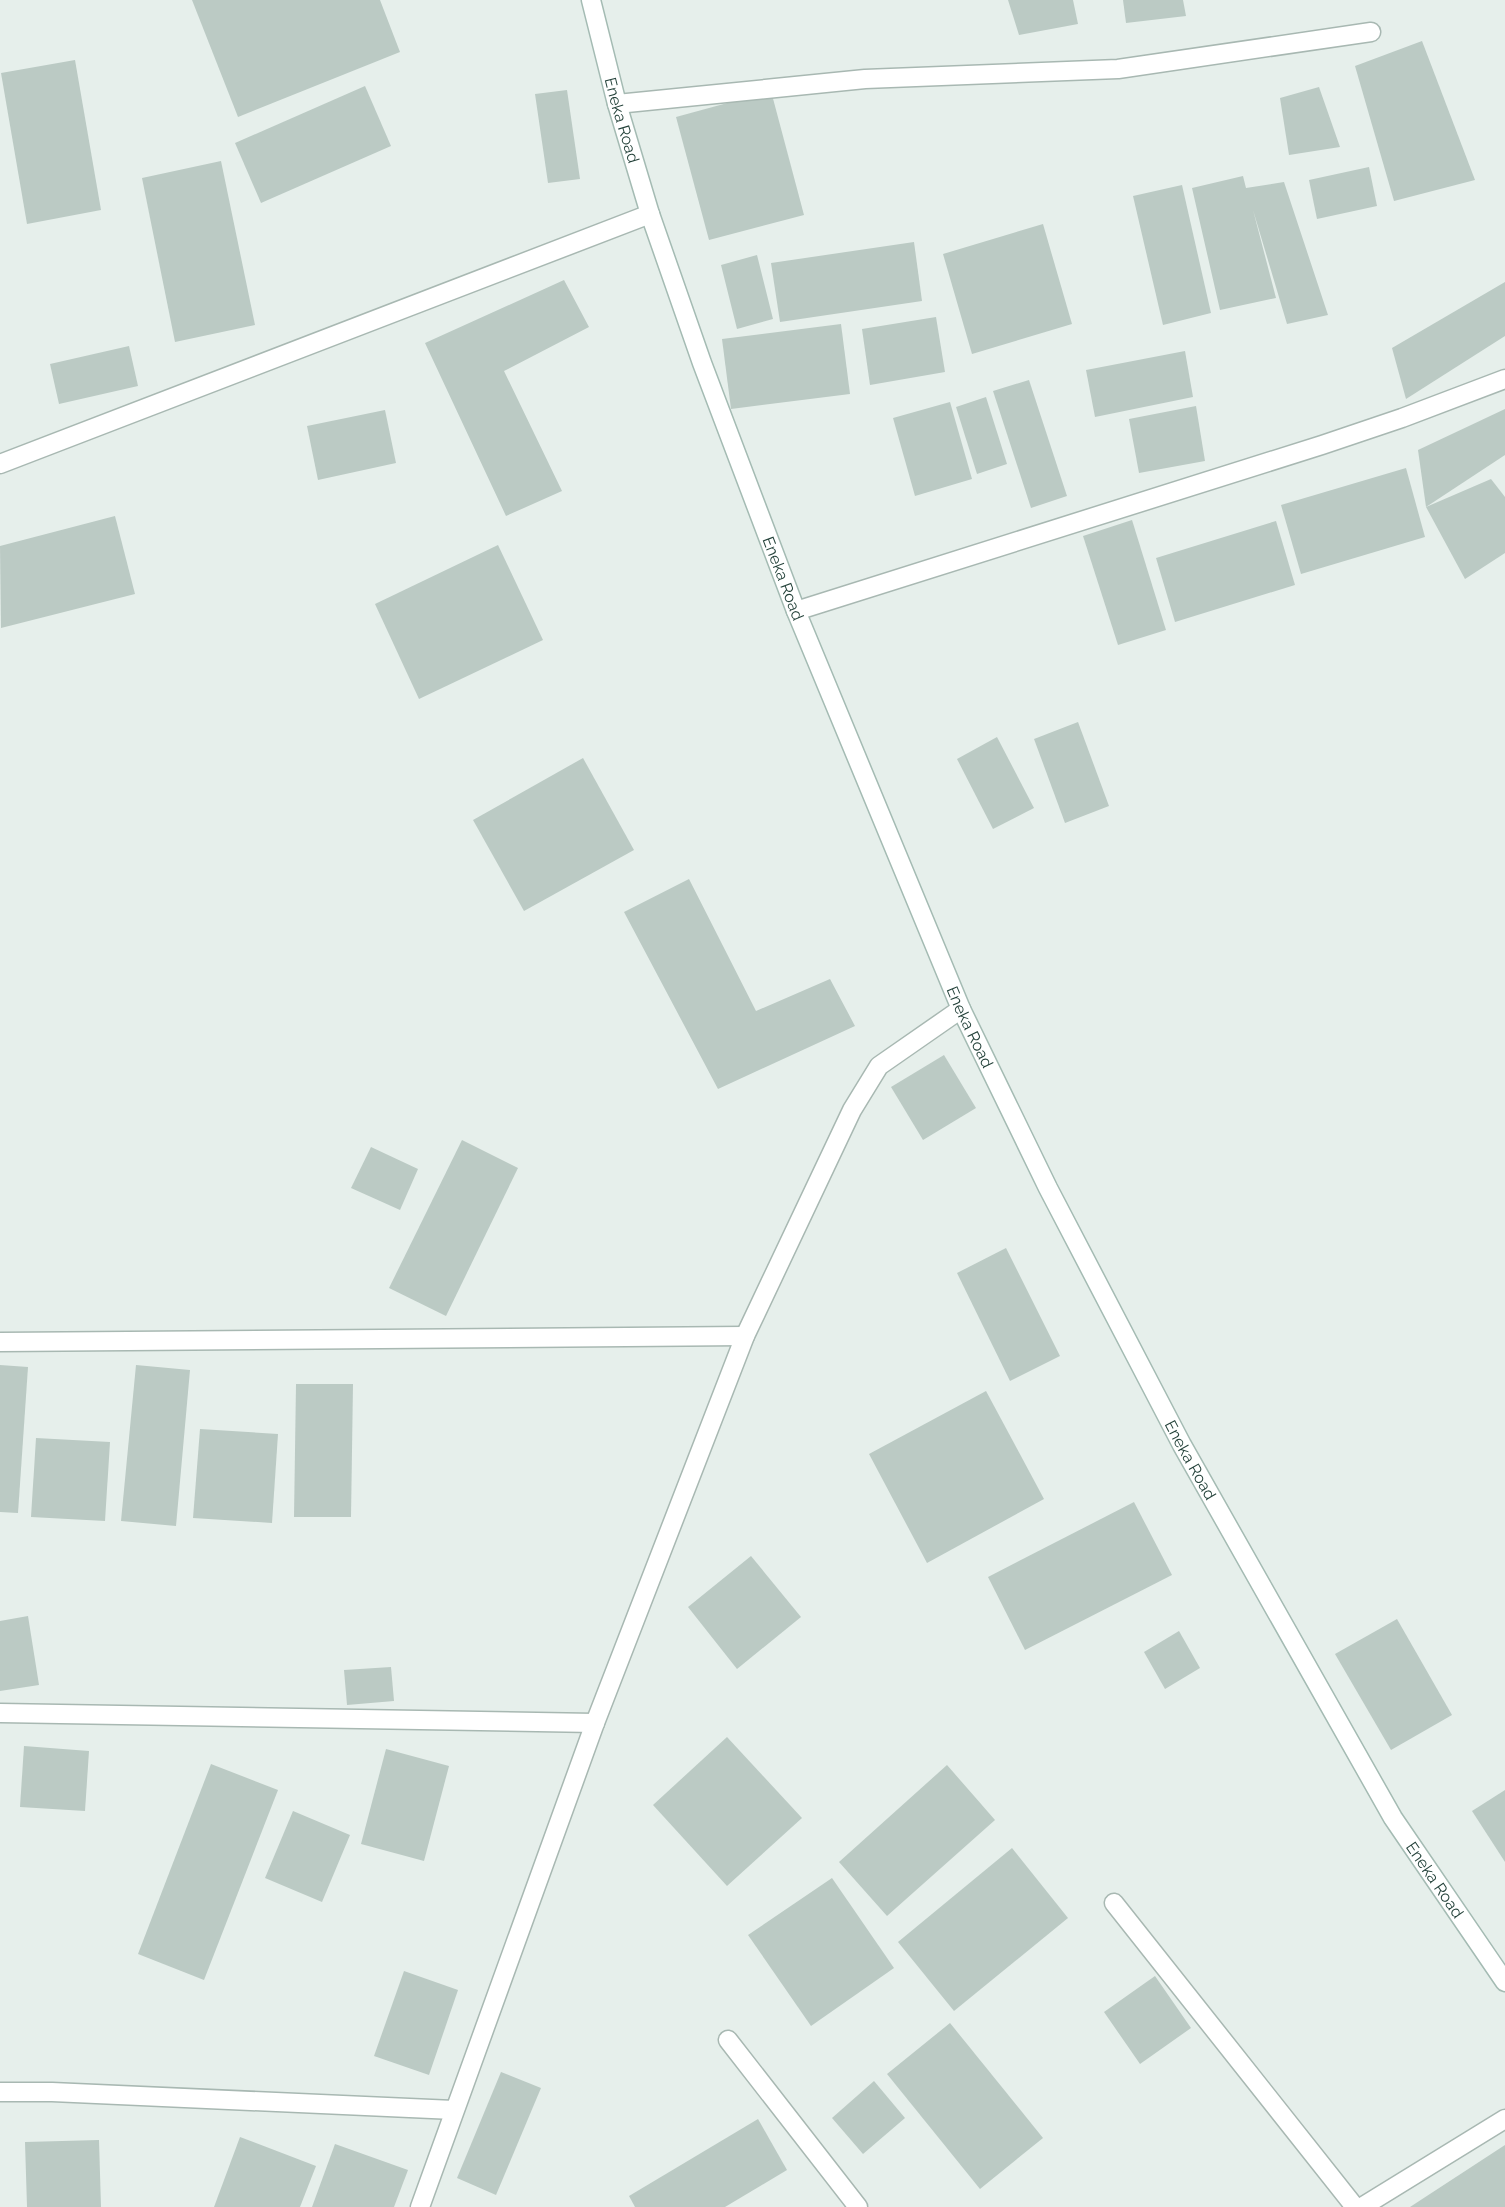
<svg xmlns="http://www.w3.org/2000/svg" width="1505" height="2207" font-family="Raleway,sans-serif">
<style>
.building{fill:#bbcac4}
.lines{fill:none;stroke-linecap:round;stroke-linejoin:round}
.street-casing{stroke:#a8b8b2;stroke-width:21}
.secondary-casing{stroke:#a4bbb3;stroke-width:21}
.street{stroke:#fff;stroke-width:18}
.secondary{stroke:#fff;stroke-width:18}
.labels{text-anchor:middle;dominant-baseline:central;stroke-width:4.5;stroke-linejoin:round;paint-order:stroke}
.street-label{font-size:16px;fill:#24423a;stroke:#f7fbf9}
</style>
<rect width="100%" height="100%" fill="#e6efeb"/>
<g class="building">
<path d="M192 0H380L400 52 238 117Z"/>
<path d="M1008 0H1073L1078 24 1019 35Z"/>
<path d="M1123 0H1183L1186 16 1126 23Z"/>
<path d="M1422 41 1475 180 1394 201 1355 66Z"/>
<path d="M75 60 101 210 27 224 1 73Z"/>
<path d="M365 86 391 146 261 203 235 143Z"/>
<path d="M1319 87 1340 147 1289 155 1280 98Z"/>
<path d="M567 90 580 179 548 183 535 94Z"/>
<path d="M771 91 804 215 709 240 676 117Z"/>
<path d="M221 161 255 325 175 342 142 178Z"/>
<path d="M1369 167 1377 206 1317 219 1309 180Z"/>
<path d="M1243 176 1246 188 1284 182 1328 315 1287 324 1253 210 1276 298 1220 310 1192 188Z"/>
<path d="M1182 185 1211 313 1163 325 1133 196Z"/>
<path d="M1043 224 1072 324 972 354 943 254Z"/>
<path d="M914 242 922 301 780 322 771 263Z"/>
<path d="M757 255 773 319 737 329 721 265Z"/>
<path d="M564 280 589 327 504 371 562 491 506 516 425 343Z"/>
<path d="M1505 282V336L1406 399 1392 348Z"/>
<path d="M936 317 945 372 870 385 862 329Z"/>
<path d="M841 324 850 394 731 409 722 339Z"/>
<path d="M129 346 138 386 59 404 50 364Z"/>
<path d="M1185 351 1193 397 1095 417 1086 370Z"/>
<path d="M1029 380 1067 496 1031 508 993 391Z"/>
<path d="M986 397 1007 464 977 474 956 407Z"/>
<path d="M950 402 972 479 915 496 893 418Z"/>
<path d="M1196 406 1205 461 1139 473 1129 419Z"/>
<path d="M1505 409V455L1426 507 1418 450Z"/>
<path d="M385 410 396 463 318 480 307 426Z"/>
<path d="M1406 468 1425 537 1301 574 1281 505Z"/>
<path d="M1491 479 1505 497V553L1465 579 1426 507Z"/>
<path d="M115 516 135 594 1 628 0 546Z"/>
<path d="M1132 520 1166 630 1118 645 1083 536Z"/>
<path d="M1276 521 1295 585 1175 622 1156 558Z"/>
<path d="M498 545 543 640 419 699 375 604Z"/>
<path d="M1078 722 1109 806 1065 823 1034 739Z"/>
<path d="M997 737 1034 808 993 829 957 759Z"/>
<path d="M583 758 634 850 524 911 473 820Z"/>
<path d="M689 879 756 1011 830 979 855 1026 718 1089 624 912Z"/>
<path d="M944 1055 976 1108 923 1140 891 1087Z"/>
<path d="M462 1140 518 1168 446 1316 389 1288Z"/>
<path d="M371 1147 418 1169 400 1210 351 1188Z"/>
<path d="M1006 1248 1060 1356 1010 1381 957 1273Z"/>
<path d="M0 1365 28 1367 18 1513 0 1512Z"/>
<path d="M136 1365 190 1370 176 1526 121 1521Z"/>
<path d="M296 1384H353L351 1517H294Z"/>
<path d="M986 1391 1044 1499 927 1563 869 1454Z"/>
<path d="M200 1429 278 1434 272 1523 193 1518Z"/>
<path d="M36 1438 110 1442 105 1521 31 1517Z"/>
<path d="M1134 1502 1172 1575 1025 1650 988 1577Z"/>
<path d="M751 1556 801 1617 737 1669 688 1607Z"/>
<path d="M28 1616 39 1685 0 1691V1621Z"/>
<path d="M1397 1619 1452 1715 1391 1750 1335 1654Z"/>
<path d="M1179 1631 1200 1668 1165 1689 1144 1652Z"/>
<path d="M391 1667 394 1701 347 1705 344 1670Z"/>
<path d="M727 1737 802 1818 727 1886 653 1805Z"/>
<path d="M24 1746 89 1751 85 1811 20 1807Z"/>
<path d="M386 1749 449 1766 424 1861 361 1844Z"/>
<path d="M211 1764 278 1790 204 1980 138 1954Z"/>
<path d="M947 1765 995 1820 887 1916 839 1862Z"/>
<path d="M1505 1790V1862L1472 1811Z"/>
<path d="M293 1811 350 1835 322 1902 265 1878Z"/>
<path d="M1012 1848 1068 1918 954 2011 898 1942Z"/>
<path d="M832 1878 894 1968 811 2026 748 1935Z"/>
<path d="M404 1971 458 1990 429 2075 374 2056Z"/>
<path d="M1155 1976 1191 2028 1140 2064 1104 2012Z"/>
<path d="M950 2023 1043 2138 980 2189 887 2074Z"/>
<path d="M501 2072 541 2088 496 2195 457 2178Z"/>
<path d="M874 2081 905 2118 863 2154 832 2118Z"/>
<path d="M758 2119 787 2170 725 2207H635L629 2196Z"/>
<path d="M240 2137 316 2166 300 2207H214Z"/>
<path d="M99 2140 101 2207H27L25 2142Z"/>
<path d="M335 2144 408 2170 394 2207H312Z"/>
<path d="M1505 2145V2207H1410Z"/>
</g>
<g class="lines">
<defs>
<g id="street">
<path d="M617 104 865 79 1118 69 1371 32"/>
<path d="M0 464 650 214"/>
<path d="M796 611 1322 445 1402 418 1505 379"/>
<path d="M0 1342 745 1336"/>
<path d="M0 1713 595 1723"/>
<path d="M1114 1903 1355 2207"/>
<path d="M728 2040 858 2207"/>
<path d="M0 2092H52L454 2110"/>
<path d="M420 2207 595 1723 745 1336 852 1110 879 1066 961 1009"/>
<path d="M1362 2207 1505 2119"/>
</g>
<g id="secondary">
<path id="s1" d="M591 0 617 104 650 214 702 363 796 611 961 1009 1048 1188 1182 1445 1393 1818 1505 1982"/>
</g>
</defs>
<use href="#street" class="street-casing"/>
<use href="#secondary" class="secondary-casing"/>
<use href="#street" class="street"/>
<use href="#secondary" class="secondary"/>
</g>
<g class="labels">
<g class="street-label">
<text stroke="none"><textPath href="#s1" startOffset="124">Eneka Road</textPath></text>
<text stroke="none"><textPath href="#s1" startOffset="610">Eneka Road</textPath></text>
<text stroke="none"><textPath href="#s1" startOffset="1096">Eneka Road</textPath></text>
<text stroke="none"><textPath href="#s1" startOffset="1582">Eneka Road</textPath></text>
<text stroke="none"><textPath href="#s1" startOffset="2068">Eneka Road</textPath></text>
</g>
</g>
</svg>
